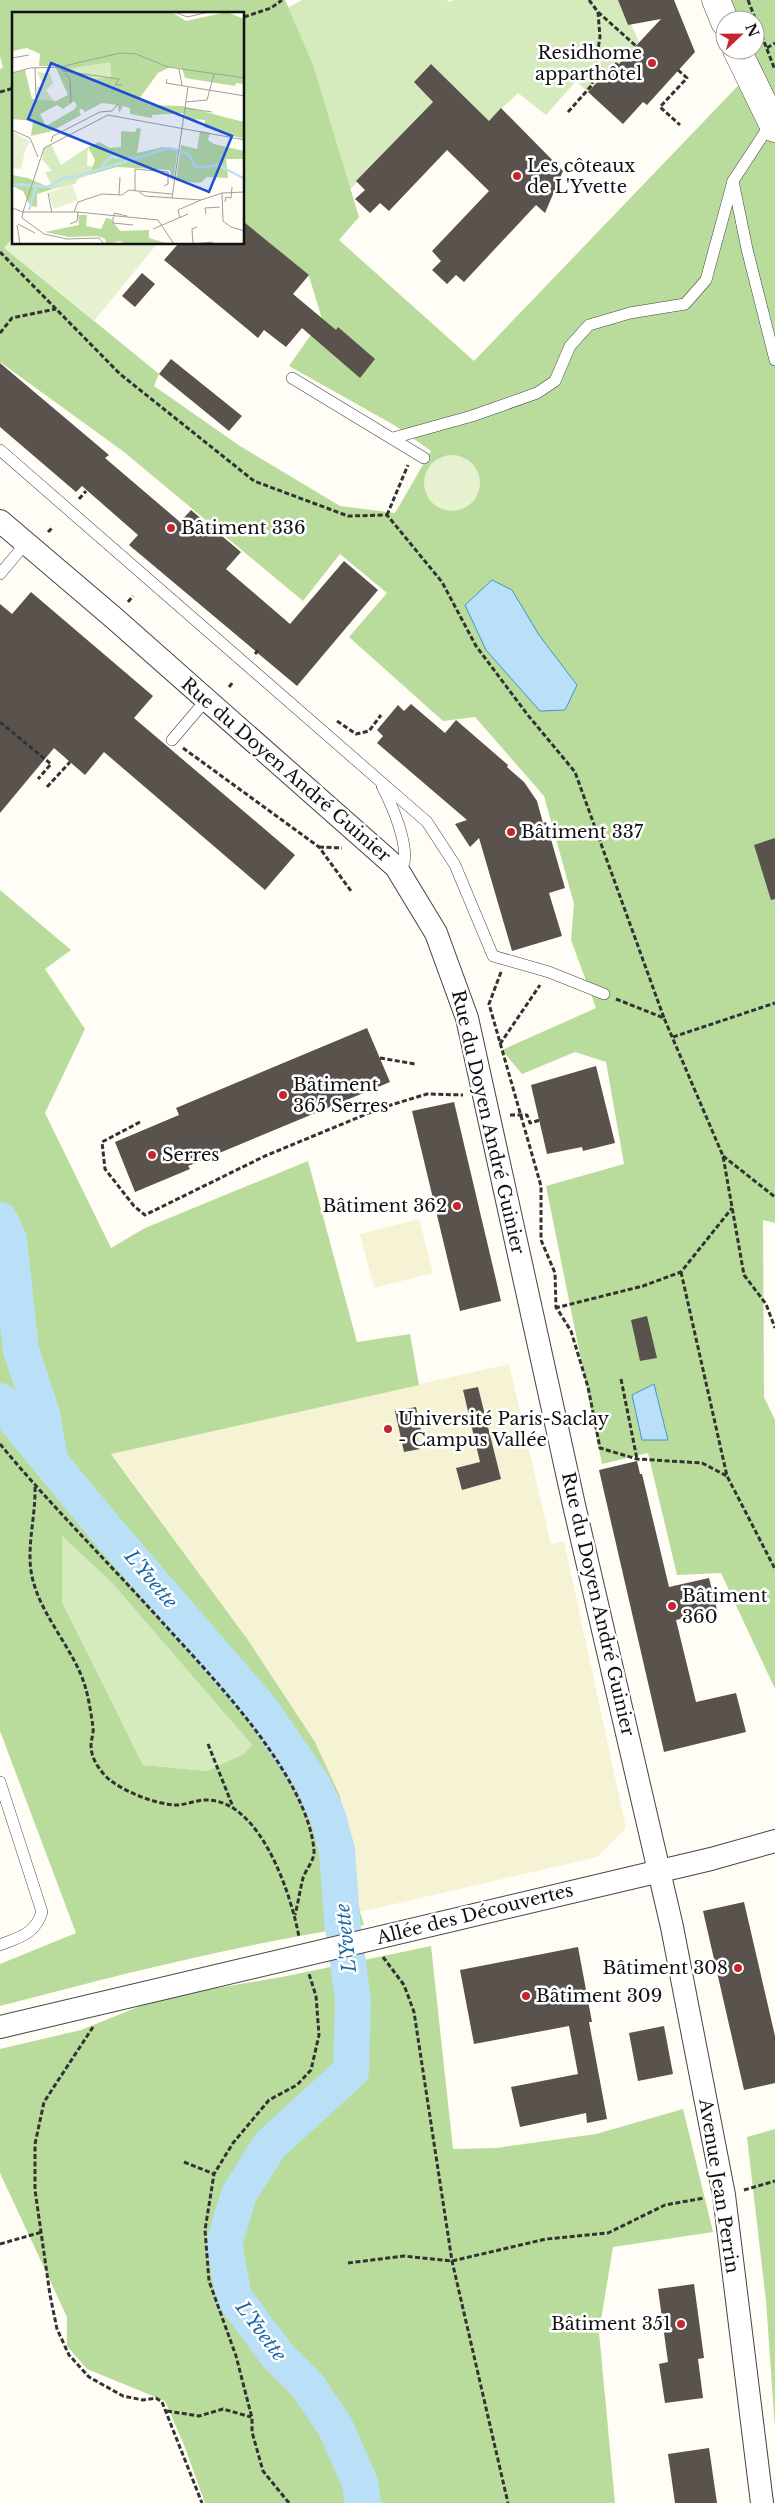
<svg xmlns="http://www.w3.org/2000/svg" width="775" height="2503" font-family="'Libre Baskerville',serif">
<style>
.farmland{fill:#f6f3d4}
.green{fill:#d5ebbd}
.forest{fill:#b9dc9c;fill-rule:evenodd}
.pitch{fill:#e6f2cf}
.water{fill:#b9e0f7;stroke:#3f96cf}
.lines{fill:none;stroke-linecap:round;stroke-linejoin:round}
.river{stroke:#b9e0f7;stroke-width:36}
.building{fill:#5a524d}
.service-casing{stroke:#444;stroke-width:12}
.minor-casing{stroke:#444;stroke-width:24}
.tertiary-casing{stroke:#444;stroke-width:29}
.path{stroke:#333;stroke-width:3;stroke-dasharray:5 2.5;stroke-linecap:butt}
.service{stroke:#fff;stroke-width:11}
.minor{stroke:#fff;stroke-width:22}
.tertiary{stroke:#fff;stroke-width:28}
.poi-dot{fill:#c4262e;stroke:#fff;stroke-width:2}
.labels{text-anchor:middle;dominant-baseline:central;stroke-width:5;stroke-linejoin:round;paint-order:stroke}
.poi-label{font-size:18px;fill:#111;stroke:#fff;text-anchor:start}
.street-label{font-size:18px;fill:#111;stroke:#fff}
.water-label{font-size:19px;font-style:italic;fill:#1768a6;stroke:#fff}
.inset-river{fill:none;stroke:#b9e0f7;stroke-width:2.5}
.inset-road{fill:none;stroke:#a09f9a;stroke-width:1}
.view{fill:#1d4ed8;fill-opacity:0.15;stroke:#1d4ed8;stroke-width:2.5}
.inset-edge{fill:none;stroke:#111;stroke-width:2.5}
</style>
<rect width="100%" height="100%" fill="#fffdf5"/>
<g class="farmland">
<path d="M419 1219 433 1273 374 1288 360 1234Z"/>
<path d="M509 1364 551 1544 564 1541 626 1828 597 1857 360 1912 340 1796 315 1742 248 1640 111 1453Z"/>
</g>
<g class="green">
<path d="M302 0H447L448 2 454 0H618L628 25 631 24 639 42 619 64 616 62 588 92 576 81 546 115 518 93 489 121 431 64 414 82 433 102 322 219 244 31Z"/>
<path d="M62 1536 112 1583 252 1745 245 1754 207 1771 143 1765 62 1602Z"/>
</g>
<g class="forest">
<path d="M0 0H285L313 65 359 217 339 240 474 361 757 66 750 50H755V20H737L728 0H775V1223L763 1220 764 1397 775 1420V1689L721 1573 677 1575 648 1453 602 1464 546 1186 624 1164 606 1062 575 1052 522 1074 502 1050 596 1008 571 940 574 904 544 796 475 717 443 721 349 637 387 593 340 554 303 601 124 452 0 362V69L3 68 0 56ZM14 14H244V222L309 276 322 319 289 366 394 425 431 451 395 513 340 506 240 446 154 386 159 374 5 248 14 236Z"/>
<path d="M0 890 71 950 45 969 85 1029 45 1113 111 1248 145 1228 308 1161 357 1342 410 1334 419 1385 111 1454 248 1640 315 1742 340 1796 360 1912 364 1925C241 1944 121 1974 0 2006V1964L76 1933 0 1731ZM62 1536 112 1583 252 1745 244 1754 207 1771 143 1765 62 1602Z"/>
<path d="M431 1946 453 2149 496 2148 596 2134 683 2109 713 2232 613 2247 599 2332 615 2503H205L184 2445 165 2401 87 2369 67 2346V2317L0 2173V2049L81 2030 160 1998 287 1976Z"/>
<path d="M775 2129V2428L766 2301 747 2137Z"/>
</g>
<g class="pitch">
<path d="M14 236V244H157L94 321 4 248Z"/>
<circle cx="452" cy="483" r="28"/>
</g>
<g class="water">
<path d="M492 580 512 590 539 635 577 685 565 710 540 711 486 650 465 605Z"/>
<path d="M654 1384 668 1440H642L632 1395Z"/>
</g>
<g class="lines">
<g class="river">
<path d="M0 1220 9 1240 21 1350 42 1414 50 1459"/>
<path d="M0 1401 109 1533 261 1709 313 1785 328 1817 337 1850 342 1920 353 2000 351 2071 270 2145 239 2194 224 2244 234 2297 277 2355 307 2385 335 2426 360 2483 363 2503"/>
</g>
</g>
<g class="building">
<path d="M618 0H674L695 52 647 105 643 102 623 124 588 92 616 62 619 64 661 19 628 25Z"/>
<path d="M431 64 489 121 501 108 563 171 545 213 536 205 464 282 456 275 447 284 432 270 441 261 432 251 489 191 447 150 389 211 380 203 370 213 355 199 365 190 356 181 433 102 414 82Z"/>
<path d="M244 222 309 275 293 294 336 330 338 327 375 359 360 378 302 328 286 347 264 330 258 338 164 260 178 244H244Z"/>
<path d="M142 273 155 284 135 307 122 296Z"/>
<path d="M171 359 242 416 229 431 159 374Z"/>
<path d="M0 363 109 455 105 458 180 522 191 510 241 552 226 569 290 624 344 561 378 590 297 686 129 545 138 535 82 486 76 492 0 427Z"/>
<path d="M31 592 153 696 134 718 295 855 265 890 104 752 85 775 54 748 0 813V604L12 614Z"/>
<path d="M411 704 445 733 456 720 508 765 507 767 524 782 537 801 543 823 546 822 565 888 549 893 562 936 512 951 479 838 470 847 455 824 467 820 377 743 383 736 377 730 398 705 404 711Z"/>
<path d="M775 838V899L771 900 754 845Z"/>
<path d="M367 1028 390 1082 188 1166 190 1169 135 1192 115 1142 179 1115 176 1108Z"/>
<path d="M596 1066 615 1143 583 1151 582 1147 547 1154 531 1085Z"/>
<path d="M454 1102 501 1301 460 1311 412 1111Z"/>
<path d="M647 1316 657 1358 640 1361 631 1320Z"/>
<path d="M478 1387 501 1479 462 1490 456 1468 480 1462 463 1390Z"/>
<path d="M416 1407 421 1430 416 1432 420 1449 404 1452 395 1411Z"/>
<path d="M637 1461 640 1474H642L669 1587 709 1578 717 1610 676 1620 696 1702 736 1693 746 1732 664 1752 599 1470Z"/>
<path d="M744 1902 775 2036V2083L744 2090 703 1911Z"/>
<path d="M578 1947 592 2022H589L607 2119 587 2123 586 2113 520 2127 511 2087 578 2074 569 2026 474 2044 460 1970Z"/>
<path d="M664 2026 673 2074 638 2081 629 2033Z"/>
<path d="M694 2284 704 2358 698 2359 703 2398 665 2403 659 2364 668 2362 658 2289Z"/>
<path d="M709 2448 717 2503H675L668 2454Z"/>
</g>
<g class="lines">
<defs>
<g id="service">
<path d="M771 123 733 181 747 249 775 360"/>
<path d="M292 378 424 458"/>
<path d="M393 438 472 416 537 393 555 381 570 346 589 325 630 313 685 304 706 280 733 181"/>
<path d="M0 450 427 822 455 865 493 956 549 972 604 994"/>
<path d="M0 574 26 543"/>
<path d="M172 740 206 700"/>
<path d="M382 786C392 805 408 842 404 863L396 867"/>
<path d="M0 1782 42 1912C35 1934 20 1937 0 1945"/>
</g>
<g id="minor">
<path d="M0 521 114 618 396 867 436 933 467 1018 574 1505 672 1927 724 2195 762 2503"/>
<path d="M0 2027 711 1859 775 1841"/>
</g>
<g id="tertiary">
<path d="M716 0 725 22"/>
<path d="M737 50 775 128"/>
</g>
</defs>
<use href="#service" class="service-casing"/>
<use href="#minor" class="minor-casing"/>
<use href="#tertiary" class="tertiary-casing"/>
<g class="path">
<path d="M589 0 598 12 636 46"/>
<path d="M748 0 775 70"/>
<path d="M244 17 271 8 282 0"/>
<path d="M767 48 775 43"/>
<path d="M678 70 687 78 660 107 680 125"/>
<path d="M0 92 14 88"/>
<path d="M568 112 592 85 600 37 598 12"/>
<path d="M0 252 120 374 254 481 348 516 387 515 442 582 476 646 527 714 575 772 664 1018"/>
<path d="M0 333 12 318 56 309"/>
<path d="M79 499 86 491"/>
<path d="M387 515 408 465"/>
<path d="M48 532 52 528"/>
<path d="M128 602 133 596"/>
<path d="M255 654 260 648"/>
<path d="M229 687 233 682"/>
<path d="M337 721 356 734 369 731 381 715"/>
<path d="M0 722 51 764 38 779"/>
<path d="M183 748 319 847 351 891"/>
<path d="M47 787 70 762"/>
<path d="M319 847 342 848"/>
<path d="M501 972 489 1004 541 1186V1240L555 1273 556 1307 571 1331 588 1387 600 1448 637 1459 702 1463 727 1476"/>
<path d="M616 999 664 1018 723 1156 744 1275 766 1304 775 1328"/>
<path d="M673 1037 775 1003"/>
<path d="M500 1044 540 985"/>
<path d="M380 1058 415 1064"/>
<path d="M510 1115H527L530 1123 540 1120"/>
<path d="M140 1122 102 1142 105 1169 134 1206 145 1215 265 1156 381 1108 427 1094 463 1095"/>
<path d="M723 1156 775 1197"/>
<path d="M681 1272 727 1476 775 1569"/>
<path d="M555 1308 643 1286 681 1272 732 1208"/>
<path d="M621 1379 637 1459"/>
<path d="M0 1444C51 1506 109 1563 163 1623 213 1678 307 1775 314 1850 315 1860 306 1869 303 1878 300 1890 298 1903 295 1915"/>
<path d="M35 1487C36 1519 24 1553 34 1584 44 1619 75 1652 85 1686 89 1699 91 1714 93 1727 94 1733 91 1739 91 1746 91 1759 101 1773 111 1781 128 1793 153 1803 174 1805 185 1806 197 1799 208 1800 261 1802 291 1894 299 1937"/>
<path d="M208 1744 233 1807"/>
<path d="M383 1957 404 1985 414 2012 452 2261 508 2503"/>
<path d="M93 2027 44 2102 35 2144V2190L50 2295 57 2329 69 2355 89 2377 123 2396 143 2400 156 2398 162 2402 202 2503"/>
<path d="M184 2162 214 2174"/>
<path d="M744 2190 775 2181"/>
<path d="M0 2244 42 2232"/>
<path d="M348 2263 404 2256 452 2261 546 2239 608 2233 665 2205 704 2198"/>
<path d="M167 2411 199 2416 223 2409 251 2417"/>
<path d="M289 2503 263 2471 252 2432V2418L236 2356 209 2281 205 2230 214 2174 233 2143 269 2100 297 2085 311 2070 319 2035 316 1996 309 1974"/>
</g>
<use href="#service" class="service"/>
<use href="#minor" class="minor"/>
<use href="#tertiary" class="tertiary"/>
</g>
<g class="poi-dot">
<circle cx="652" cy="63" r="5"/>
<circle cx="517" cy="176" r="5"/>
<circle cx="171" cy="528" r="5"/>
<circle cx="511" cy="832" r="5"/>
<circle cx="283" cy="1095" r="5"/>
<circle cx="152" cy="1155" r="5"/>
<circle cx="457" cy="1206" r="5"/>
<circle cx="388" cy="1429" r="5"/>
<circle cx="672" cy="1606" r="5"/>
<circle cx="738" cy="1968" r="5"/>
<circle cx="526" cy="1996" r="5"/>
<circle cx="681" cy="2324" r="5"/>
</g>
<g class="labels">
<g class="poi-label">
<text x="642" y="53" text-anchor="end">Residhome<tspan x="642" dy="21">apparthôtel</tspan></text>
<text x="527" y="166">Les côteaux<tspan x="527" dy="21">de L'Yvette</tspan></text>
<text x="181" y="528">Bâtiment 336</text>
<text x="521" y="832">Bâtiment 337</text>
<text x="293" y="1085">Bâtiment<tspan x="293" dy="21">365 Serres</tspan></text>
<text x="162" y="1155">Serres</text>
<text x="447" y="1206" text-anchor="end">Bâtiment 362</text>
<text x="398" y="1419">Université Paris-Saclay<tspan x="398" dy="21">- Campus Vallée</tspan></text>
<text x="682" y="1596">Bâtiment<tspan x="682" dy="21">360</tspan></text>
<text x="728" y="1968" text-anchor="end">Bâtiment 308</text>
<text x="536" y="1996">Bâtiment 309</text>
<text x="671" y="2324" text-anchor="end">Bâtiment 351</text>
</g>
<g class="street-label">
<text transform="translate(286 770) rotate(41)">Rue du Doyen André Guinier</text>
<text transform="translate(488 1122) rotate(77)">Rue du Doyen André Guinier</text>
<text transform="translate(598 1604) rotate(77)">Rue du Doyen André Guinier</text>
<text transform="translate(475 1914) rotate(-14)">Allée des Découvertes</text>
<text transform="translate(719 2186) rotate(81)">Avenue Jean Perrin</text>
</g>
<g class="water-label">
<text transform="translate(151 1579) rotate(50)">L'Yvette</text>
<text transform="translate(346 1938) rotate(-96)">L'Yvette</text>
<text transform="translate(261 2331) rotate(53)">L'Yvette</text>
</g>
</g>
<g transform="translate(12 12)">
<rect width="232" height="232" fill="#fffdf5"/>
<path d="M98 49 99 65 78 67 54 57ZM25 60 38 62 41 71 34 78 42 90 26 91 25 75H30V70ZM39 132 49 153 76 135 75 154H80L77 163 66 167 63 172 41 177 34 174 39 172 33 160 40 159 30 147 32 136Z" fill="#d5ebbd"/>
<path d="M0 0H160L174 9 215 0 232 7V72L224 71 223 74 173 66 170 56 158 55 146 61 127 87 139 93 170 94 232 110V127L192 115 193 108 177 107 171 101 140 103V106L118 102V96L111 94 107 101 106 93 90 91 73 100 70 97 67 98 69 103 40 119 19 124 21 109 0 107V61L13 58 20 87 44 89 56 83 43 54H27L28 42 15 36 0 39ZM98 50 99 65 78 67 55 57ZM62 89 65 93 63 97 34 114 28 102 45 93 51 97ZM125 116 129 117 125 141 151 135 166 137 161 170 158 158 105 155 77 163 83 148 76 135 87 130 98 136 109 135V119L123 120ZM188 119 198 121 196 128 202 132 232 139V147H214L216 166 195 165 188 171 164 169 169 133 185 137ZM0 163 16 166 41 177 25 182V195L18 194 11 179 0 174ZM66 203H75L74 214 89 217 94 206 99 207 108 219 137 218V226L157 232H115L108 229 94 232 93 227 86 224 57 225 33 220 67 213Z" fill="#b9dc9c" fill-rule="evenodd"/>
<path d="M0 119 19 130 14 135 9 157 0 156ZM60 172 66 188 42 197 36 181Z" fill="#e6f2cf"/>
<path class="inset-river" d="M89 156 98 145 121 146M0 172 36 175 52 165 59 166 157 136 176 142 185 156 206 153 233 167M17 198 25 172"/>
<path class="inset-road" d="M163 0 175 5 197 0M0 46 17 43M48 55 51 59 107 67 103 73H110M23 56 24 85M167 57 170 73M0 61 18 56 48 55 108 41 124 42 156 55 233 66M53 61 58 67 59 91M155 67 154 71 233 84M174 90 195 88 202 62M173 96 200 100M0 118 18 126 26 145M39 130 41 124 88 100 100 99 106 92M123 179V157L156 160V172L152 174M127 179 160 182M36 181 40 201M210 181 211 209 219 215 233 219M107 183 108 165M160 186 176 75M213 190 214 185 219 186 220 175M0 196 11 200 10 206 32 222 55 227 87 226 92 232M62 200 66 190 90 182 110 183 117 178 126 179 133 184 189 188M194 202 193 196 208 195M101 205V211L121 213M102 205V201L115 204M168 206 166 198 189 188 210 181 233 180M6 212 23 221M58 212 65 209 66 200M5 213 8 232M141 217 176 202M162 232 146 208 65 200H11L32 136 96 103 233 128M181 232 180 217 185 215M182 232 201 230"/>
<path class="view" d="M39 51 220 124 197 180 16 107Z"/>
<rect width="232" height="232" class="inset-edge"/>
</g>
<g transform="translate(740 35) rotate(68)"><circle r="24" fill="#ffffff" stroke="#a0a0a0"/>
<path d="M0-4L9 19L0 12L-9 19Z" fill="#c4262e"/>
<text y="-8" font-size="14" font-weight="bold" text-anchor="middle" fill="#111111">N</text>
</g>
</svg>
